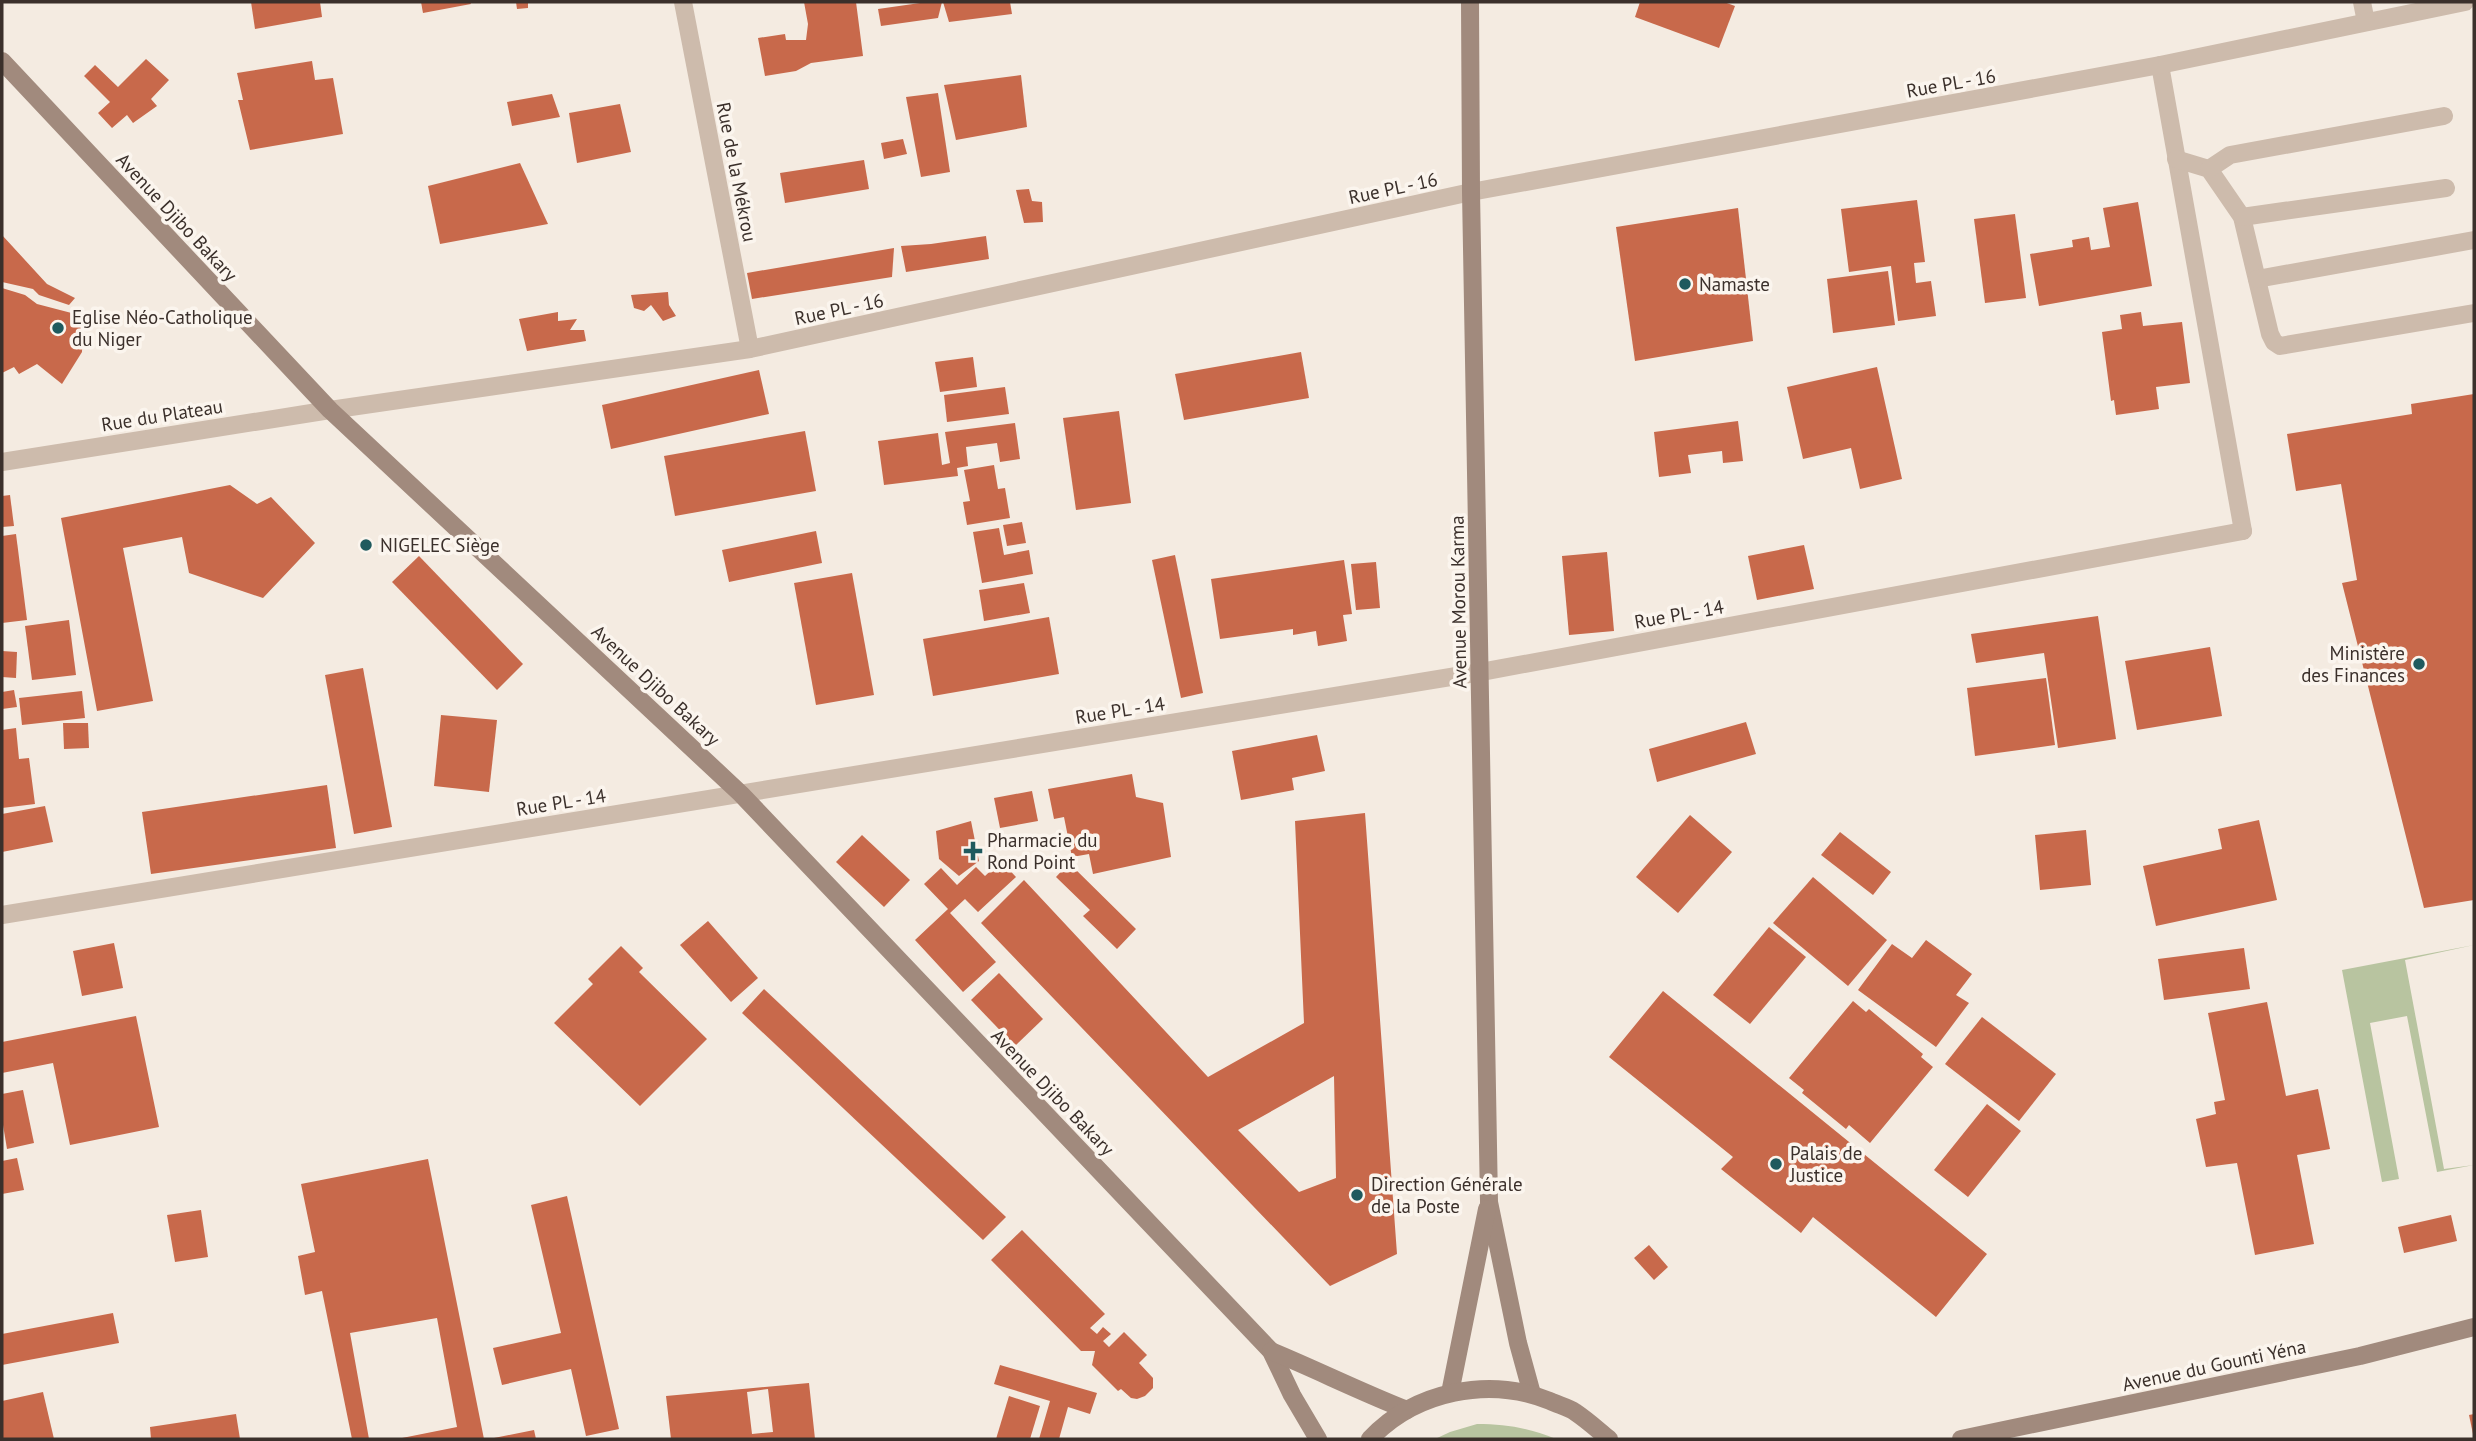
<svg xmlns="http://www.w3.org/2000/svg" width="2476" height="1441" font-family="'PT Sans',sans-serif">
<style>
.green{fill:#b8c4a0}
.building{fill:#c8694b;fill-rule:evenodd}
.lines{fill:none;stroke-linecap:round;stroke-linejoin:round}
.lane{stroke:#cdbbac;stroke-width:18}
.street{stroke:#cdbbac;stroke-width:18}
.secondary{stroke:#a18a7d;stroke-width:18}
.poi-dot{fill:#1f5a5e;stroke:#fbf5ee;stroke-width:2.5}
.labels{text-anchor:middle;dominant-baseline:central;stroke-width:7;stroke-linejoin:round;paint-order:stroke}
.street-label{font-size:19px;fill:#3b302b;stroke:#fbf5ee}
.poi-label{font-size:19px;fill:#3b302b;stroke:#fbf5ee;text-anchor:start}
</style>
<rect width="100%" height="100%" fill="#f4ebe1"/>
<g class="green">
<path d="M2474 945 2405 960 2444 1169 2474 1165 2437 1172 2407 1016 2370 1023 2399 1179 2382 1182 2342 970Z"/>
<path d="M1477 1424C1506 1424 1529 1428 1556 1439H1435L1450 1432Z"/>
</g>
<g class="building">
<path d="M251 2H320L322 17 255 29Z"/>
<path d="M421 2H470L471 4 423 13Z"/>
<path d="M516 2H528V8L517 9Z"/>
<path d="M804 2H856L863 56 811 63 796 71 765 76 758 38 785 34 786 40H806L808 24Z"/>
<path d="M927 2H942L938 18 881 26 878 9Z"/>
<path d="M943 2H1010L1012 14 949 22Z"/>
<path d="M1640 2H1724L1735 6 1719 48 1635 17Z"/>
<path d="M146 59 169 80 151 99 157 106 133 123 127 115 112 128 98 113 110 102 84 76 95 65 118 87Z"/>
<path d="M312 61 315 80 333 78 343 134 250 150 238 100H243L237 73Z"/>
<path d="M1021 75 1027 127 956 140 944 85Z"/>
<path d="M938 93 950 172 921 177 906 97Z"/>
<path d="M552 94 560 117 512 126 507 102Z"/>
<path d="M620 104 631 152 577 163 569 113Z"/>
<path d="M903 139 907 154 884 159 881 143Z"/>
<path d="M864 160 869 189 785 203 780 173Z"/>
<path d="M520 163 548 224 440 244 428 186Z"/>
<path d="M1029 189 1032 201 1042 202 1043 222 1024 223 1016 190Z"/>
<path d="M1917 200 1925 262 1914 263 1916 283 1931 281 1936 316 1898 321 1891 266 1849 272 1841 209Z"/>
<path d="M2138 202 2152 286 2039 306 2030 254 2073 247 2072 240 2089 237 2091 250 2110 247 2103 208Z"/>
<path d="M1738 208 1753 341 1635 361 1616 227Z"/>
<path d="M2015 214 2026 298 1985 303 1974 219Z"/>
<path d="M2 235 47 284 75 298 69 305 39 295 33 289 2 282Z"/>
<path d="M986 236 989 259 906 272 901 246 931 244Z"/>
<path d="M894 248 892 277 752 299 747 273Z"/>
<path d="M1888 271 1895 325 1833 333 1827 279Z"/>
<path d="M2 288 25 295 37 304 83 316 82 352 62 384 37 364 19 374 14 367 2 373Z"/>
<path d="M668 292 669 305 676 316 663 321 651 305 644 311 634 308 631 295Z"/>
<path d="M558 312V321L577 319 570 330H584L586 341 527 351 519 319Z"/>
<path d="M2141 312 2143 326 2182 322 2190 383 2156 387 2159 409 2116 415 2114 400 2111 401 2102 332 2122 329 2120 315Z"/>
<path d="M1301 352 1309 398 1184 420 1175 374Z"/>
<path d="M973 357 977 387 940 392 935 362Z"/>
<path d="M1877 367 1902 479 1860 489 1851 448 1803 459 1787 387Z"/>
<path d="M759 370 769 414 611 449 602 405Z"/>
<path d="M1005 387 1009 414 947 422 944 395Z"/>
<path d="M2474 394V900L2424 908 2342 583 2357 580 2341 484 2296 491 2287 434 2412 414 2411 404Z"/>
<path d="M1119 411 1131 503 1076 510 1063 418Z"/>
<path d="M1738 421 1743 461 1723 463 1722 451 1688 455 1691 473 1659 477 1654 432Z"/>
<path d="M1015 423 1020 459 1000 462 997 443 966 447 968 466 957 468 958 476 884 485 878 441 938 433 942 465 950 463 945 432Z"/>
<path d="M805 431 816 491 675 516 664 456Z"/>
<path d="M994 465 998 489 1005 488 1010 518 967 525 963 502 970 501 964 470Z"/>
<path d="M230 485 257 504 271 497 315 543 263 598 189 573 182 537 123 548 153 701 97 711 61 518Z"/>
<path d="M10 495 14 526 2 527V496Z"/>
<path d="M1022 522 1026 543 1007 546 1003 525Z"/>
<path d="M999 528 1004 555 1029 550 1033 574 982 583 973 532Z"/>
<path d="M816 531 822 563 729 582 722 550Z"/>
<path d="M16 534 27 620 2 623V536Z"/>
<path d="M1804 545 1814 589 1757 600 1748 556Z"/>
<path d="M1607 552 1614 631 1569 635 1562 556Z"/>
<path d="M1175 555 1203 693 1181 698 1152 560Z"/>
<path d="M419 556 523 664 497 690 392 582Z"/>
<path d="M1344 560 1352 614 1343 615 1347 641 1318 646 1316 631 1293 635V629L1220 639 1211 579Z"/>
<path d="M1376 562 1380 608 1356 610 1351 564Z"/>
<path d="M852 573 874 695 816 705 794 583Z"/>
<path d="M1024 583 1030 613 984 621 979 590Z"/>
<path d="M2098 616 2116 739 2058 748 2044 653 1976 663 1971 634Z"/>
<path d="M1049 617 1059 674 933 696 923 639Z"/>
<path d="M69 620 76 675 32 680 25 626Z"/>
<path d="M2210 647 2222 716 2137 730 2125 661Z"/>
<path d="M2 651 17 652 16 678 2 677Z"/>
<path d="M363 668 392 827 354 834 325 675Z"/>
<path d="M2046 678 2055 745 1975 756 1967 688Z"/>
<path d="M14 690 17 707 2 709V692Z"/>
<path d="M82 691 85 718 22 725 19 698Z"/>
<path d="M441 715 497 720 489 792 434 786Z"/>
<path d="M1746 722 1756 754 1657 782 1649 749Z"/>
<path d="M63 723H88L89 748 64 749Z"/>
<path d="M16 728 19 759 29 758 35 804 2 808V730Z"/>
<path d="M1317 735 1325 771 1292 778 1294 790 1241 800 1232 751Z"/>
<path d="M1132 774 1136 797 1163 803 1171 857 1093 874 1089 854 1072 857 1064 817 1054 819 1048 789Z"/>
<path d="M327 785 336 848 151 874 142 812Z"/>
<path d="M1032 791 1038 821 1000 828 994 798Z"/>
<path d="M45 806 53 842 2 852V814Z"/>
<path d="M1365 813 1397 1254 1330 1286 981 923 1024 880 1208 1077 1304 1023 1295 821ZM1334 1076 1336 1178 1299 1192 1238 1130Z"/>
<path d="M1690 815 1732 852 1678 913 1636 877Z"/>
<path d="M2259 820 2277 900 2156 926 2143 866 2222 849 2218 829Z"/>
<path d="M971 821 979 861 959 876 939 859 936 831Z"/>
<path d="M2086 830 2091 885 2040 890 2035 835Z"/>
<path d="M1840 832 1891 872 1873 895 1821 855Z"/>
<path d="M862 835 910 880 884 907 836 862Z"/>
<path d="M1001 861 1016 877 978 912 965 899 950 913 996 962 963 992 915 940 948 909 924 884 941 868 957 885 976 867 985 876Z"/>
<path d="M1069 863 1136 929 1117 949 1083 916 1090 910 1056 877Z"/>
<path d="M1813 877 1887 940 1848 986 1773 923Z"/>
<path d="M708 921 758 978 731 1002 680 945Z"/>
<path d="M1769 927 1806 957 1750 1024 1713 995Z"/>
<path d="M1926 940 1972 974 1956 995 1969 1003 1936 1047 1858 990 1892 944 1912 958Z"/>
<path d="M114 943 123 988 82 996 73 951Z"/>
<path d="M621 946 643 968 639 972 707 1039 640 1106 554 1023 593 984 588 979Z"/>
<path d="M2244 948 2250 989 2164 1000 2158 959Z"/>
<path d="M999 973 1043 1019 1015 1046 971 1000Z"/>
<path d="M764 989 1006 1217 983 1240 742 1013Z"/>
<path d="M1663 991 1987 1254 1936 1317 1813 1217 1801 1233 1721 1169 1733 1157 1609 1057Z"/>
<path d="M1853 1001 1866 1012 1869 1009 1923 1054 1921 1057 1933 1067 1870 1143 1849 1125 1846 1129 1802 1093 1804 1090 1789 1078Z"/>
<path d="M2267 1002 2286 1096 2318 1089 2330 1149 2297 1155 2314 1244 2255 1255 2237 1163 2206 1167 2196 1119 2216 1114 2214 1102 2225 1100 2208 1013Z"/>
<path d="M136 1016 159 1127 70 1145 53 1063 2 1073V1042Z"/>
<path d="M1982 1017 2056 1074 2019 1121 1945 1064Z"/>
<path d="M23 1090 34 1143 7 1149 2 1119V1094Z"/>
<path d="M1987 1104 2021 1131 1968 1197 1934 1170Z"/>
<path d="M17 1158 24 1190 2 1194V1161Z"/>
<path d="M428 1159 484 1439H397L457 1427 437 1318 350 1333 369 1439H352L322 1291 305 1295 298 1256 315 1252 301 1184Z"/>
<path d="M567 1196 619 1429 586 1436 571 1369 502 1385 493 1348 561 1333 531 1205Z"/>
<path d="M201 1210 208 1257 175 1262 167 1215Z"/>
<path d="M2451 1215 2457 1241 2404 1253 2398 1227Z"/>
<path d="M1022 1230 1105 1314 1090 1328 1097 1334 1103 1327 1111 1334 1103 1341 1109 1347 1124 1332 1147 1355 1139 1363 1153 1378V1388L1145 1396 1137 1399 1131 1398 1121 1389 1118 1391 1092 1365 1095 1351H1081L991 1260Z"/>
<path d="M1649 1245 1668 1267 1654 1280 1634 1258Z"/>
<path d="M113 1313 119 1343 2 1365V1334Z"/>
<path d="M1000 1365 1097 1393 1090 1414 1068 1407 1059 1439H1039L1050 1401 994 1384Z"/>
<path d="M809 1383 815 1439H671L666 1396ZM768 1389 773 1432 752 1434 747 1392Z"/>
<path d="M43 1392 54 1439H2V1401Z"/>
<path d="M1009 1396 1040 1406 1030 1439H996Z"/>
<path d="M236 1414 240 1439H151L150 1427Z"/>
<path d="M2474 1414V1434H2473L2469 1415Z"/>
<path d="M534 1430 536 1439H494V1438Z"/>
</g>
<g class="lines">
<g class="lane">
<path d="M2362 2 2366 22"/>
<path d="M2160 65 2243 531"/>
<path d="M2176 159 2209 169 2242 217 2270 334 2274 342 2280 346 2474 313"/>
<path d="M2209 169 2230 155 2444 116"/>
<path d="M2242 217 2446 188"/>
<path d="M2257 279 2474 240"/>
</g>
<g class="street">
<path d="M683 2 750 349"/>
<path d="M2 462 330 410 750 349 1471 192 2160 65 2465 2"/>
<path d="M2 915 1481 672 2243 531"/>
</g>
<g class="secondary">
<path d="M1470 2 1471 192 1489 1202 1518 1343 1532 1394"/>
<path d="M2 61 330 410 741 794 1271 1351 1292 1395 1318 1439"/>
<path d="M1271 1351C1317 1370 1361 1392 1407 1410"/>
<path d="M1450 1393 1487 1209"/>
<path d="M1370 1439C1415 1391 1489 1376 1550 1401 1558 1405 1568 1407 1575 1412 1587 1420 1598 1430 1609 1439"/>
<path d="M1961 1439 2360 1356 2474 1327"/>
</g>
</g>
<g class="poi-dot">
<circle cx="1685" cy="284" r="7"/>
<circle cx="58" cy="328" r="7"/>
<circle cx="366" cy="545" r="7"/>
<circle cx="2419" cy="664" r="7"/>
<path d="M969.5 840.5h7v7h7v7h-7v7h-7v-7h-7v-7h7z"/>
<circle cx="1776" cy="1164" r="7"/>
<circle cx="1357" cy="1195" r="7"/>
</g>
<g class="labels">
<g class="street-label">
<text transform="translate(1951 83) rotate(-10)">Rue PL - 16</text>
<text transform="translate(737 172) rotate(79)">Rue de la Mékrou</text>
<text transform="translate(1393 188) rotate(-12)">Rue PL - 16</text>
<text transform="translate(177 217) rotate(47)">Avenue Djibo Bakary</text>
<text transform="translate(839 309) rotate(-12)">Rue PL - 16</text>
<text transform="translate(162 415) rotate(-9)">Rue du Plateau</text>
<text transform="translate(1458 602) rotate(-91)">Avenue Morou Karma</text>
<text transform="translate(1679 614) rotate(-10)">Rue PL - 14</text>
<text transform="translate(656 685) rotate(43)">Avenue Djibo Bakary</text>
<text transform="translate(1120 710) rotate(-9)">Rue PL - 14</text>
<text transform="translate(561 802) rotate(-9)">Rue PL - 14</text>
<text transform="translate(1053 1092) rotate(46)">Avenue Djibo Bakary</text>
<text transform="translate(2214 1365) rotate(-12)">Avenue du Gounti Yéna</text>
</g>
<g class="poi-label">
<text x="1699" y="284">Namaste</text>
<text x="72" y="317">Eglise Néo-Catholique<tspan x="72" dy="22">du Niger</tspan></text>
<text x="380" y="545">NIGELEC Siège</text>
<text x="2405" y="653" text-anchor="end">Ministère<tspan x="2405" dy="22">des Finances</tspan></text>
<text x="987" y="840">Pharmacie du<tspan x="987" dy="22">Rond Point</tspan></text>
<text x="1790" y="1153">Palais de<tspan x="1790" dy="22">Justice</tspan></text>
<text x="1371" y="1184">Direction Générale<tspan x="1371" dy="22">de la Poste</tspan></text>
</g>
</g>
<rect width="2476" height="1441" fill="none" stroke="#3b302b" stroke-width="7"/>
</svg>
